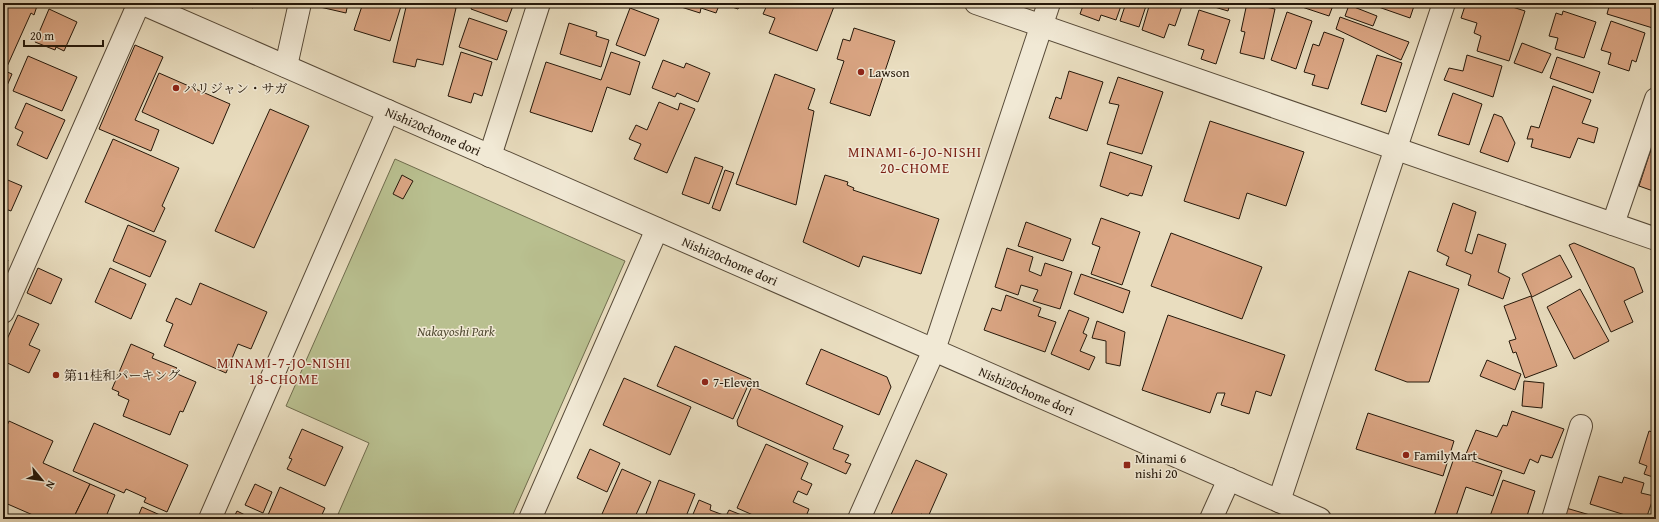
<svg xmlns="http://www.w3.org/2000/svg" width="1659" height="522" font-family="'Gentium Book Plus','Noto Serif JP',serif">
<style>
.green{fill:#b9c090;stroke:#6f6c4d}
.building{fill:#dba684;stroke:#25180a}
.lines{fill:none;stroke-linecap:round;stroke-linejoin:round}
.minor-casing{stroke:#564937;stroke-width:24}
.tertiary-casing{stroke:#564937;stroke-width:24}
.minor{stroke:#f1e9d5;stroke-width:22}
.tertiary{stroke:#f1e9d5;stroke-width:22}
.poi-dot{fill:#8f2418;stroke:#f1e9d5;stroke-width:1.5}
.labels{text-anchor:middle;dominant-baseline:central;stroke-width:3;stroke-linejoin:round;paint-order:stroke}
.poi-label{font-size:13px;fill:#25180a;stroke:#f1e9d5;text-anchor:start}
.street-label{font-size:13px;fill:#25180a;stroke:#f1e9d5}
.park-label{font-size:13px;font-style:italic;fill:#514a32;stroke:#f1e9d5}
.neighbourhood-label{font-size:14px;letter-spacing:1px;fill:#7a1f14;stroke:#f1e9d5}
</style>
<rect width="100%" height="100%" fill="#e9ddbf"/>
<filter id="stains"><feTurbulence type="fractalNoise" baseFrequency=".005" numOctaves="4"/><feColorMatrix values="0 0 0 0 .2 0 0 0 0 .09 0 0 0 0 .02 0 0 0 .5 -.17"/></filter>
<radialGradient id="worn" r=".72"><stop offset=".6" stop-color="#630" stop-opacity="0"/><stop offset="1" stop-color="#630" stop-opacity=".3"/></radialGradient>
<path class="green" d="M395 159 625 261 511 519H336L369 443 286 406Z"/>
<g class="building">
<path d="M3 3H38L34 15 31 13 5 71 12 74 6 88 3 87Z"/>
<path d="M243 3H255L253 8Z"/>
<path d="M321 3H348L346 13 320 7Z"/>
<path d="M363 3H402L390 41 354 30Z"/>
<path d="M407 3H436L456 8 443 65 417 59 415 67 393 62Z"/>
<path d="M473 3H514L507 22 471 9Z"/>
<path d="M679 3H747V5L741 3 738 9 720 3 716 13 701 8 700 13 678 6Z"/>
<path d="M768 3 835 4 817 51 769 33 775 18 763 14Z"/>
<path d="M1084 3H1122L1116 20 1101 15 1099 21 1080 14Z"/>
<path d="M1126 3H1147L1139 27 1120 21Z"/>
<path d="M1150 3H1183L1175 26 1169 24 1164 38 1142 30Z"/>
<path d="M1201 3H1230L1228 11Z"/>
<path d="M1247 3H1262L1261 6 1275 9 1264 59 1240 53 1245 32 1241 31Z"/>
<path d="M1290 3H1334L1329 16Z"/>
<path d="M1367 3H1412L1411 5 1414 6 1410 18Z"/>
<path d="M1466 3H1500L1525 11 1509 61 1477 51 1481 36 1474 33 1477 23 1461 18Z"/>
<path d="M1610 3H1656L1652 16 1656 17V29L1607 14Z"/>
<path d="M1349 5 1377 16 1373 26 1345 16Z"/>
<path d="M630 8 659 19 645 56 616 45Z"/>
<path d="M49 9 77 22 64 51 56 47 55 50 35 42Z"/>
<path d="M1199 10 1230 20 1216 64 1201 59 1204 50 1188 45Z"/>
<path d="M1563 11 1596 22 1584 58 1555 49 1558 38 1549 36 1556 13 1562 15Z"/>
<path d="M1287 12 1312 21 1296 69 1271 60Z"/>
<path d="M1340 17 1409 42 1401 60 1336 29Z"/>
<path d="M469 18 507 31 497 60 459 47Z"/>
<path d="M1611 21 1645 33 1636 62 1632 60 1629 71 1608 64 1611 53 1601 50Z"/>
<path d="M569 23 597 32 596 36 609 40 601 67 560 54Z"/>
<path d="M854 28 895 41 870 116 830 103 844 61 837 59 843 39 850 41Z"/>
<path d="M1324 32 1344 39 1328 89 1312 85 1315 75 1304 72 1313 44 1319 46Z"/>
<path d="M1522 43 1551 54 1542 73 1514 63Z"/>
<path d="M135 45 163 57 135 120 159 130 151 151 99 129Z"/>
<path d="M461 52 492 62 482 96 474 93 471 103 448 96Z"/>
<path d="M611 52 640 62 630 95 607 87 592 132 530 112 546 62 601 80Z"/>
<path d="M1377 55 1402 63 1386 112 1361 104Z"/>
<path d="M1467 55 1502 66 1493 97 1444 80 1449 68 1463 71Z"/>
<path d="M28 56 77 77 62 111 13 91Z"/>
<path d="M1557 57 1600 72 1593 93 1550 78Z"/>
<path d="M663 60 684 68 686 63 710 73 698 102 677 93 675 97 652 88Z"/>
<path d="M1069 71 1103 82 1087 131 1049 118 1056 97 1061 99Z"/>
<path d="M159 73 230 104 213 144 142 112Z"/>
<path d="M775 74 815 89 808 109 814 111 796 205 736 184Z"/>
<path d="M1118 77 1163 92 1142 154 1107 144 1119 105 1109 103Z"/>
<path d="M1553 86 1591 100 1582 123 1598 128 1594 143 1578 138 1570 158 1531 147 1533 139H1527L1531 126 1539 128Z"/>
<path d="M1453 93 1482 104 1469 145 1438 135Z"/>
<path d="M659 102 678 110 680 103 695 109 667 173 634 159 641 144 629 139 636 125 647 130Z"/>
<path d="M26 103 65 120 47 159 17 145 23 132 15 128Z"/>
<path d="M270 109 309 126 254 248 215 231Z"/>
<path d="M1494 114 1502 117 1515 143 1508 162 1480 152Z"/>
<path d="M1210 121 1304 152 1286 206 1247 193 1239 219 1184 201Z"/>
<path d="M1656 134V192L1639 186Z"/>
<path d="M113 139 179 168 162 206 165 208 154 232 85 202Z"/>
<path d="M1110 152 1152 166 1142 196 1130 193 1128 196 1100 186Z"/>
<path d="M695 157 723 167 709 204 682 194Z"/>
<path d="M725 170 734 173 720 211 712 208Z"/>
<path d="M402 175 413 181 403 199 393 194Z"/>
<path d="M825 175 848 182 847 185 854 188 853 190 939 219 921 274 863 256 859 267 803 242Z"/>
<path d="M3 178 22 186 11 211 3 208Z"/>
<path d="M1453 203 1476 212 1465 251 1472 254 1478 234 1506 244 1498 272 1510 278 1503 299 1468 285 1471 275 1446 265 1449 257 1437 251Z"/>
<path d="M1101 218 1140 232 1122 285 1091 274 1100 247 1092 244Z"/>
<path d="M1026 222 1071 239 1063 261 1018 246Z"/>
<path d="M128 225 166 241 150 277 113 261Z"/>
<path d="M1171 233 1262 267 1242 319 1151 286Z"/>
<path d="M1574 243 1634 268 1643 292 1624 301 1633 322 1611 332 1569 245Z"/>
<path d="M1007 248 1033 257 1029 271 1041 276 1045 263 1072 272 1060 309 1033 301 1038 290 1021 285 1018 295 995 287Z"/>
<path d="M1560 255 1572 277 1532 297 1522 274Z"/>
<path d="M3 258 8 260 3 272Z"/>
<path d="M38 268 62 279 51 304 27 293Z"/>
<path d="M110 268 146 284 131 319 95 302Z"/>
<path d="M1409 271 1459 289 1429 382H1407L1375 370Z"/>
<path d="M1081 274 1130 291 1123 313 1074 294Z"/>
<path d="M200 283 267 312 251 349 238 344 226 373 164 346 173 324 166 321 176 298 191 305Z"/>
<path d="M1580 289 1609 341 1574 359 1547 307Z"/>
<path d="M1006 295 1041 308 1038 316 1056 322 1045 352 984 330 992 308 1001 311Z"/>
<path d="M1531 296 1557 366 1525 378 1516 352 1513 353 1509 341 1516 339 1504 306Z"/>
<path d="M1069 310 1089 318 1083 333 1087 335 1080 351 1095 357 1089 370 1051 354Z"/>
<path d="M18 315 39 324 29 345 40 350 29 373 3 361V348Z"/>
<path d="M1168 315 1285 355 1271 396 1256 391 1249 414 1221 405 1225 393H1217L1210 413 1142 390Z"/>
<path d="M1097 321 1125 332 1120 366 1106 363V341L1092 338Z"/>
<path d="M131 344 154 354 152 358 177 368 175 373 196 382 183 412 180 411 170 435 123 416 129 400 118 395 119 392 112 389Z"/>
<path d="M675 346 751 379 733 419 657 386Z"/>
<path d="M821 349 887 377 891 387 879 415 806 384Z"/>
<path d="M1487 360 1521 374 1515 390 1480 376Z"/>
<path d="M624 378 691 407 670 455 603 425Z"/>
<path d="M1524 381 1544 383 1542 408 1522 406Z"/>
<path d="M752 386 843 426 833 449 849 455 845 462 851 464 846 474 738 426 737 421Z"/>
<path d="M1512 411 1564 429 1552 458 1541 455 1538 463 1530 459 1524 474 1466 454 1476 430 1497 437 1503 425 1507 426Z"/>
<path d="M1368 413 1454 441 1443 476 1356 449Z"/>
<path d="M9 421 53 441 43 463 90 484 73 519H42L3 502V435Z"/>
<path d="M94 423 188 465 167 512 144 502 146 498 126 489 124 493 73 471Z"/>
<path d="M302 429 343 447 325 486 287 469 292 459 289 458Z"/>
<path d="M1649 431 1656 433V478L1644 474 1647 466 1639 463Z"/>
<path d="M766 444 808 463 801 479 812 484 807 495 798 491 793 502 809 509 805 519H762L737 508Z"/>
<path d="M590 449 620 463 607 492 577 478Z"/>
<path d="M1455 455 1502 471 1493 496 1466 487 1455 519H1433Z"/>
<path d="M916 460 947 474 928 517 921 514 918 519H889Z"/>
<path d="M622 469 651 482 634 519H613L602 514Z"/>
<path d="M1599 476 1622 483 1624 477 1644 483 1641 493 1654 496 1646 519H1638L1590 504Z"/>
<path d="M659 480 695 494 685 519H644Z"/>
<path d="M1503 480 1535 491 1526 519H1489Z"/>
<path d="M90 484 115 495 105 519H73Z"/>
<path d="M255 484 272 492 263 513 245 505Z"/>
<path d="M280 487 325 508 320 519H277L268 515Z"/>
<path d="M699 500 711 505 710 510 726 516 729 510 744 516 742 519H691Z"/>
<path d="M142 507 169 519H137Z"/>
<path d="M1566 508 1590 515 1589 519H1563Z"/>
<path d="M237 511 253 519H233Z"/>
</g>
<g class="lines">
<defs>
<g id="minor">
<path d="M976 3 1656 239"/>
<path d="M286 66 300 3"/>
<path d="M490 156 539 3"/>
<path d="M1613 224 1656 99"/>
<path d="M3 312 139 3"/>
<path d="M1279 501 1444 3"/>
<path d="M210 519 388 111"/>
<path d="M530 519 657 229"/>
<path d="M1211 519 1229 479"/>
<path d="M1553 519 1581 426"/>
</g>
<g id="tertiary">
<path id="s1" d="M141 3 1320 519"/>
<path d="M859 519 934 350 1049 3"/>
</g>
</defs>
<use href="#minor" class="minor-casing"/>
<use href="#tertiary" class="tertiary-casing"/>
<use href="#minor" class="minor"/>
<use href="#tertiary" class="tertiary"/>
</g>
<g class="poi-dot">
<circle cx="861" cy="72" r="4"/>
<circle cx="176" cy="88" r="4"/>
<circle cx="56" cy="375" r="4"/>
<circle cx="705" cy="382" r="4"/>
<circle cx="1406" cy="455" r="4"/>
<rect x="1123" y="461" width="8" height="8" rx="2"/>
</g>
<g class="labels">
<g class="poi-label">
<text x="869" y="72">Lawson</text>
<text x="184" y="88">パリジャン・サガ</text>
<text x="64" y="375">第11桂和パーキング</text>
<text x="713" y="382">7-Eleven</text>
<text x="1414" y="455">FamilyMart</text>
<text x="1135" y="458">Minami 6<tspan x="1135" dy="15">nishi 20</tspan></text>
</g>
<g class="street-label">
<text stroke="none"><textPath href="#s1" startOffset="319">Nishi20chome dori</textPath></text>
<text stroke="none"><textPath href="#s1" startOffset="643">Nishi20chome dori</textPath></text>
<text stroke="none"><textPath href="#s1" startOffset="967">Nishi20chome dori</textPath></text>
</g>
<g class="park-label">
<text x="456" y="331">Nakayoshi Park</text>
</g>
<g class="neighbourhood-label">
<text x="915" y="152">MINAMI-6-JO-NISHI<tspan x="915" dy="16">20-CHOME</tspan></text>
<text x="284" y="363">MINAMI-7-JO-NISHI<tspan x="284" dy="16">18-CHOME</tspan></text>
</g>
</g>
<rect width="1659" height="522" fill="none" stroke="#e9ddbf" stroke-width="16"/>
<rect x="4" y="4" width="1651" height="514" fill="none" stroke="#25180a" stroke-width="2"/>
<rect x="8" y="8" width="1643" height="506" fill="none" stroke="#25180a"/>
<g transform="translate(42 480) rotate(119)" stroke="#f1e9d5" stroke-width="3" paint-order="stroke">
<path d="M0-3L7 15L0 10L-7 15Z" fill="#25180a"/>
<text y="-6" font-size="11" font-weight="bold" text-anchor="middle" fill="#25180a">N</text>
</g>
<path d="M24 40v6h79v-6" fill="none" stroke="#25180a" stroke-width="2"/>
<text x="30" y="40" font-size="12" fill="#25180a" stroke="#f1e9d5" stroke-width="3" paint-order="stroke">20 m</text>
<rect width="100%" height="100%" filter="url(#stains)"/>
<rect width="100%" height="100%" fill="url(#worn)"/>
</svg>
